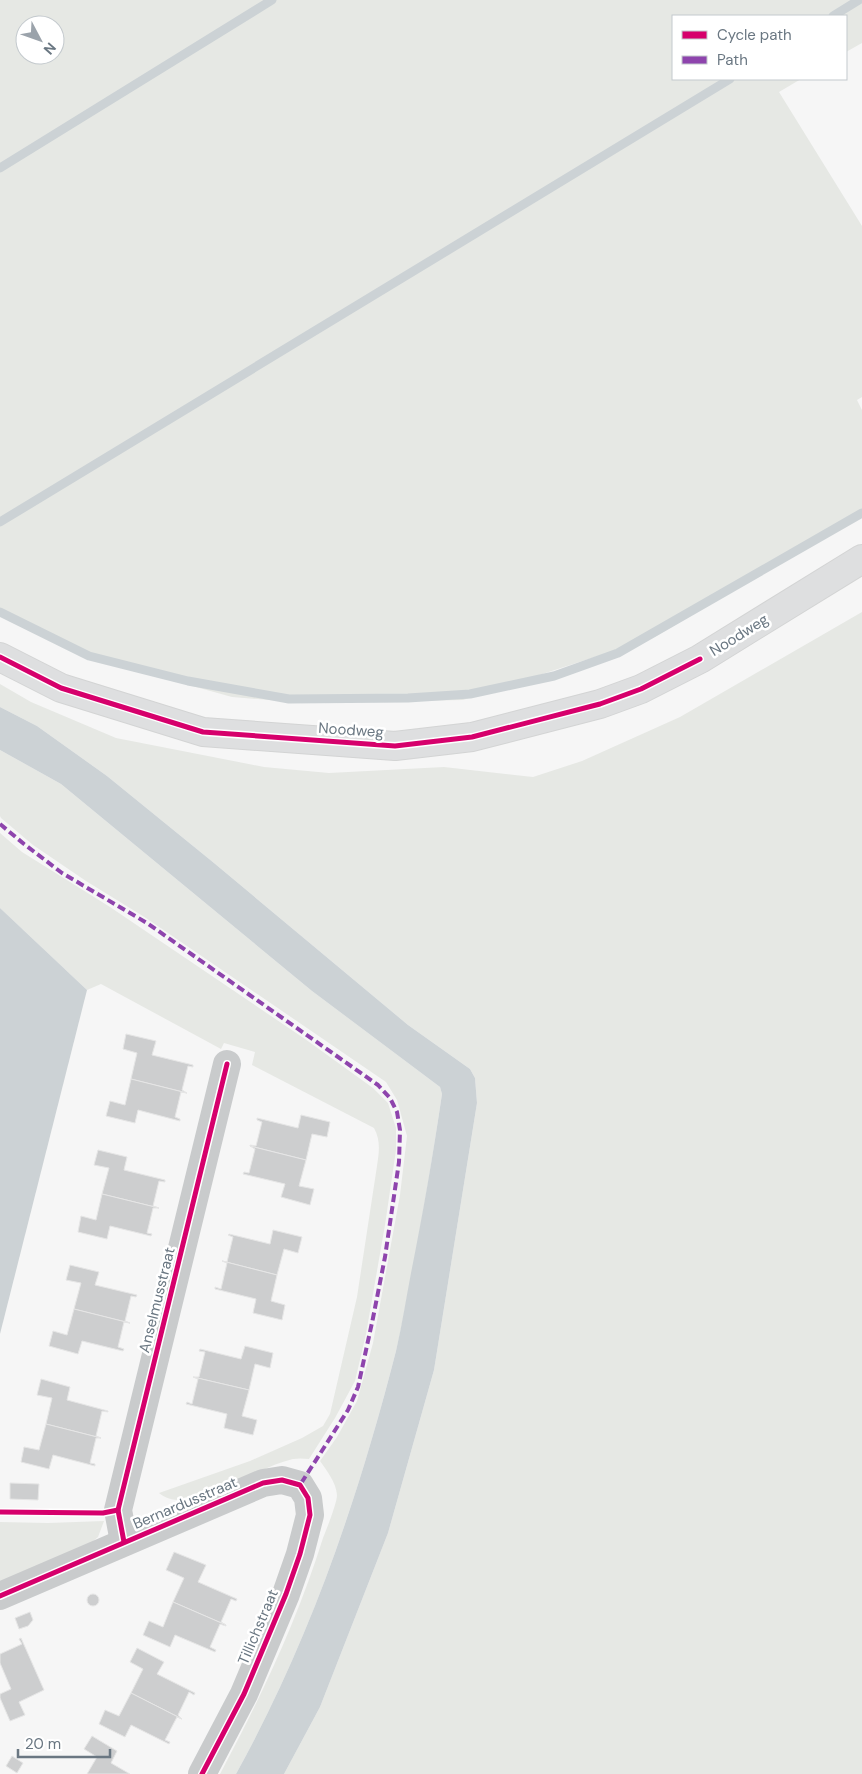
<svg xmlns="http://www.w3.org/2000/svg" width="862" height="1774" font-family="'DM Sans',sans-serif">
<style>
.green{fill:#e6e8e4;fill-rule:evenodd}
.water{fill:#ccd2d5}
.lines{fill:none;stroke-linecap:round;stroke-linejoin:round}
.stream{stroke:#ccd2d5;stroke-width:9}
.building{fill:#cdcecf;stroke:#e6e6e6}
.secondary-casing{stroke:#d3d4d4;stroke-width:30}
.street{stroke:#c9cbcc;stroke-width:28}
.secondary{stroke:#dedfe0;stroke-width:28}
.quiet{stroke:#8e44ad;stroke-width:4;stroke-dasharray:8 4;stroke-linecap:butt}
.cycleway-casing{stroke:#fff;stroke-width:8}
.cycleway{stroke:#d6006c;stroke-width:5}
.labels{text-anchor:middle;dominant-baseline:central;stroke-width:5;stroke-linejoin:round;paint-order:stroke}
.street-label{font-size:15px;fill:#6a7782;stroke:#fff}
</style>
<rect width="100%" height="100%" fill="#f6f6f6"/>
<g class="green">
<path d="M0 0H862V43L846 52V16H673V79H801L779 92 862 226V397L857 400 862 410V514L653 638 463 700 308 703 232 697 142 672 72 646 0 614ZM25 25H55V55H25Z"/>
<path d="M862 612V1774H284L320 1707 388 1533 434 1370 477 1103 475 1078 470 1069 408 1025 214 863 107 776 37 726 0 707V684L31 702 116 738 264 767 329 773 444 767 533 777 582 761 680 717Z"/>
<path d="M0 750 61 784 312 991 440 1087 442 1094C433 1155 423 1216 411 1277 406 1301 402 1327 396 1351 358 1499 310 1640 236 1774H220C261 1697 297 1621 323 1538 327 1528 337 1503 337 1495 336 1482 327 1471 320 1461L337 1437 357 1401 373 1343 400 1195 407 1136 397 1100 386 1082 146 918 86 881 33 845 1 818 0 816Z"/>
<path d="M0 833 22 852 110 907 305 1039 373 1088 388 1103 396 1128V1150L385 1225 366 1334 355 1381 335 1418 309 1459C301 1458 293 1458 286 1461 254 1469 189 1518 159 1493L250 1461 302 1438 323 1426 330 1414 357 1297 377 1166C379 1152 381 1141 374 1128L252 1065 255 1052 224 1043 221 1049 101 984 87 990 0 908Z"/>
<path d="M104 1521 98 1537 86 1547 0 1585V1522L48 1523Z"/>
</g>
<g class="water">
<path d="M0 707 37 726 107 776 214 863 408 1025 470 1069 475 1078 477 1103 434 1370 388 1533 320 1707 284 1774H236C310 1640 358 1499 396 1351 402 1325 406 1299 411 1273 423 1213 433 1155 442 1094L440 1087 312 991 61 784 0 750Z"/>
<path d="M0 908 87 990 0 1334Z"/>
</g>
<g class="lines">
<g class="stream">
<path d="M833 16 859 0"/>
<path d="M0 168 272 0"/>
<path d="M0 522 730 79"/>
<path d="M0 612 89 656 188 681 289 699 408 698 470 694 554 676 618 653 862 513"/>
</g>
</g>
<g class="building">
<path d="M126 1034 156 1041 152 1055 193 1065V1067L188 1066 182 1090 187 1093 131 1079 137 1053 123 1049Z"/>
<path d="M131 1079 187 1093 181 1092 175 1117 180 1119V1121L138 1110 135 1123 106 1116 110 1101 125 1105Z"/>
<path d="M301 1115 330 1122 327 1137 312 1134 306 1160 250 1146V1145L256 1146 262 1122 257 1120V1118L298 1128Z"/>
<path d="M250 1146 306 1160 299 1186 314 1189 310 1205 281 1197 285 1184 243 1174 244 1172 249 1173 255 1149Z"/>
<path d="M98 1150 127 1157 124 1170 165 1180V1182L159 1181 153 1206 159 1208 102 1194 109 1168 94 1165Z"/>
<path d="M102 1194 159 1208H153L147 1233 152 1234 151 1236 110 1226 107 1239 78 1232 81 1216 96 1220Z"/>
<path d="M273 1230 302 1237 298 1253 284 1249 277 1275 222 1261 227 1262 233 1237 228 1235 229 1234 270 1244Z"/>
<path d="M222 1261 277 1275 271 1301 285 1305 282 1320 253 1313 256 1299 215 1289V1287L221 1289 227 1263Z"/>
<path d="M70 1265 99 1272 95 1285 137 1295 136 1297 131 1296 125 1321 130 1323 74 1309 81 1283 66 1280Z"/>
<path d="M74 1309 130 1323 124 1322 118 1347 124 1349 123 1351 82 1341 78 1354 49 1346 53 1331 67 1335Z"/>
<path d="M245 1346 273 1353 270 1368 255 1364 249 1390 193 1377H199L205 1352 199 1351 200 1349 241 1359Z"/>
<path d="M193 1377 249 1390 242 1416 257 1420 253 1435 224 1428 227 1414 186 1404 187 1402 192 1404 198 1379Z"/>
<path d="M41 1379 70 1387 67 1400 108 1411V1412L102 1411 96 1436 101 1438 46 1424 52 1398 37 1395Z"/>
<path d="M46 1424 101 1438H96L90 1463 95 1464V1466L53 1455 49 1469 21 1462 24 1447 39 1450Z"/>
<path d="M10 1483 39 1484 38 1500 10 1499Z"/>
<path d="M174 1552 206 1565 198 1582 237 1599 236 1601 231 1599 221 1622 226 1625 173 1602 184 1578 166 1570Z"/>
<circle cx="93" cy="1600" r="6"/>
<path d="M173 1602 226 1625V1626L220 1624 210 1647 216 1650 215 1652 175 1635 170 1647 143 1635 149 1621 163 1627Z"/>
<path d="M30 1612 33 1620 28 1626 19 1629 15 1618Z"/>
<path d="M21 1638 44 1690 19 1702 25 1715 10 1721 0 1698V1694L11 1689 0 1663V1654L22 1644 19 1639Z"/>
<path d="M137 1648 164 1662 157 1674 195 1693 194 1695 189 1692 178 1715 182 1719 131 1693 143 1669 130 1662Z"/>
<path d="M131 1693 182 1719 177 1717 165 1740 170 1742 169 1744 131 1725 125 1737 99 1724 105 1710 119 1716Z"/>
<path d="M92 1736 117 1751 111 1763 130 1774H87L97 1757 84 1749Z"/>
<path d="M12 1756 23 1763 17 1773 6 1766Z"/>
</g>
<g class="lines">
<defs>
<path id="secondary" d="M0 657 61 688 203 732 395 746 472 737 600 704 641 689 700 659 862 559"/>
</defs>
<use href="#secondary" class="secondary-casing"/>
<g class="street">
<path d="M124 1542 118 1510 227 1064"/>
<path d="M0 1596 263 1483 282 1480 300 1485 308 1498 310 1515 300 1554 286 1594 244 1694 202 1774"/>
</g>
<use href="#secondary" class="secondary"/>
<path class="quiet" d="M0 824 24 844 62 873 147 923 378 1085 390 1098 397 1112 400 1130 399 1162 385 1257 373 1318 358 1387 348 1410 300 1485"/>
<defs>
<g id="cycleway">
<path d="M0 657 61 688 203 732 395 746 472 737 600 704 641 689 700 659"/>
<path d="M0 1512 103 1513 118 1510"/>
<path d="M124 1542 118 1510 227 1064"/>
<path d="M0 1596 263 1483 282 1480 300 1485 308 1498 310 1515 300 1554 286 1594 244 1694 202 1774"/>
</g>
</defs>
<use href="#cycleway" class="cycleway-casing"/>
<use href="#cycleway" class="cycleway"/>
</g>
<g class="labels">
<g class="street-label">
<text transform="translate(739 635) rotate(-32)">Noodweg</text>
<text transform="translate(351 730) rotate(4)">Noodweg</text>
<text transform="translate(157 1300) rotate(-76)">Anselmusstraat</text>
<text transform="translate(185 1503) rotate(-23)">Bernardusstraat</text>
<text transform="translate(258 1627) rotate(-67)">Tillichstraat</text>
</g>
</g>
<rect x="672" y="15" width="175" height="65" fill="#ffffff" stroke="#c3c9cd"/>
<rect x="682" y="31" width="25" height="8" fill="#d6006c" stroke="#c3c9cd"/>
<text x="717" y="40" font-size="15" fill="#6a7782">Cycle path</text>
<rect x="682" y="56" width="25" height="8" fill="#8e44ad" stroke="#c3c9cd"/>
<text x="717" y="65" font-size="15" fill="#6a7782">Path</text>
<g transform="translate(40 40) rotate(131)"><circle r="24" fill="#ffffff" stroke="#c3c9cd"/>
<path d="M0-4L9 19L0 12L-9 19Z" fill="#9ba3ab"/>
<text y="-8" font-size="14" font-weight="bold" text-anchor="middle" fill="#6a7782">N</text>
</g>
<path d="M18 1749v8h92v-8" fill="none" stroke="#6a7782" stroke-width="2.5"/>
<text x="25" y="1749" font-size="15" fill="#6a7782" stroke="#ffffff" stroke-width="4" paint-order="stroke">20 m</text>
</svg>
